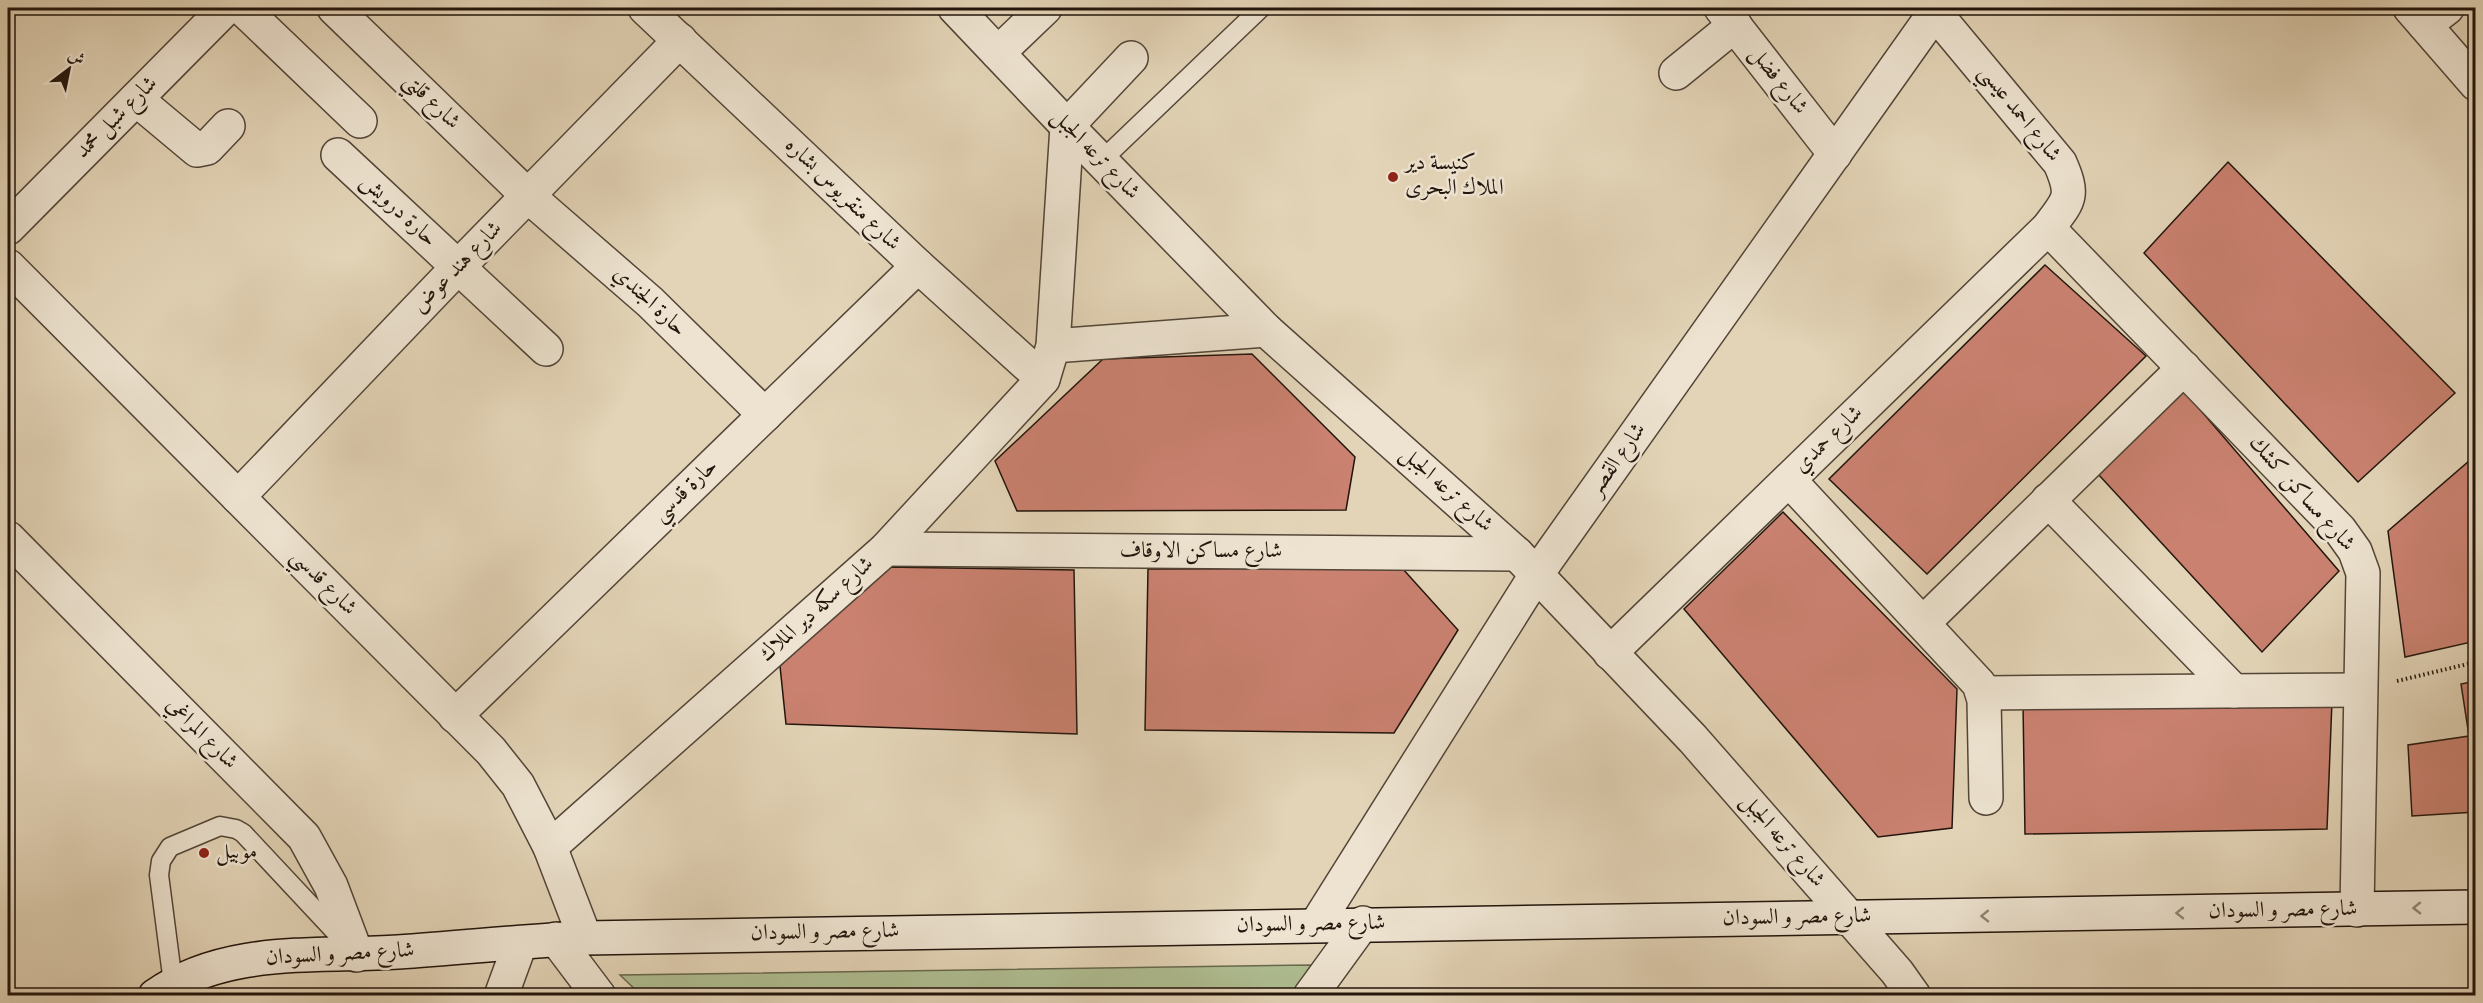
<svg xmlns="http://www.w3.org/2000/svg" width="2483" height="1003" font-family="'Sorts Mill Goudy',Amiri,serif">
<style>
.green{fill:#afbe92;stroke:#686a4f;stroke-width:1.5}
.building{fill:#ca8170;stroke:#22150c;stroke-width:1.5}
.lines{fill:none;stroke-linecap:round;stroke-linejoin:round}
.lane-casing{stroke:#524537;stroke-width:21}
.street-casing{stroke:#524537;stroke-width:36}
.secondary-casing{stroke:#22150c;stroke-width:36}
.path{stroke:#22150c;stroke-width:4;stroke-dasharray:1.5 3;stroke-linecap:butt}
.lane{stroke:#ede3d0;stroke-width:18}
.street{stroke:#ede3d0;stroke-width:33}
.secondary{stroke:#ede3d0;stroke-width:33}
.oneway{stroke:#928678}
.poi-dot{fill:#8f2418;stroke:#ede3d0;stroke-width:2}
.labels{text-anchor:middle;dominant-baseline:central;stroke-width:5;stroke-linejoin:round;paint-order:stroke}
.street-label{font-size:22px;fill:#22150c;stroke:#ede3d0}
.poi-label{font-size:22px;fill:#22150c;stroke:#ede3d0;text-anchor:start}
</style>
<rect width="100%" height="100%" fill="#e3d4b7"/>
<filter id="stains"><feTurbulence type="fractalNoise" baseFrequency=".00333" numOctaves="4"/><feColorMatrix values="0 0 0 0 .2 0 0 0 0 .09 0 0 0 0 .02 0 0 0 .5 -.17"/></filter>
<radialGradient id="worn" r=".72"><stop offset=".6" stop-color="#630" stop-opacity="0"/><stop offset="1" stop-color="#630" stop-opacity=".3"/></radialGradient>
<path class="green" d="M1312 965 1290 996H642L620 975Z"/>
<g class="building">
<path d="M2228 162 2455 393 2358 482 2144 253Z"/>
<path d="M2045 265 2146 356 1927 574 1829 479Z"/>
<path d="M1252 354 1355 457 1346 510 1017 511 995 461 1103 359Z"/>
<path d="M2184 391 2339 571 2262 652 2098 474Z"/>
<path d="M2476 455V641L2405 657 2388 531Z"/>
<path d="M1783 512 1957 689 1952 828 1878 837 1684 609Z"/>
<path d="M884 567 1074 570 1077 734 786 724 780 666Z"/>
<path d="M1402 568 1458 630 1394 733 1145 730 1148 569Z"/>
<path d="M2476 681V812L2412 816 2408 745 2469 736 2461 684Z"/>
<path d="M2332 701 2327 829 2025 834 2023 704Z"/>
</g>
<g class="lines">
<defs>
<g id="lane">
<path d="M1101 161 1261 8"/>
<path d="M173 983 159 875 161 861 170 847 220 826 236 829 243 833 343 940"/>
</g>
<g id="street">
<path d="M242 8 360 121"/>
<path d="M334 8 528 196 650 302 765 415"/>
<path d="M645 8 918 266 1043 379"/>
<path d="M955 8 1067 126 1266 330 1517 554 1693 739 1897 972 1914 996"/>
<path d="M1721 8 1835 154"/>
<path d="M2410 8 2476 84"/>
<path d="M2425 25 2447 8"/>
<path d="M998 53 1045 8"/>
<path d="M1676 73 1735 25"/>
<path d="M136 99 197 150 207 148 228 126"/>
<path d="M338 155 546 349"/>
<path d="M8 228 226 8"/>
<path d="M2048 228 2340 530 2355 551 2363 573 2357 910"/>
<path d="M8 266 491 751 518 785 550 847 585 938"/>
<path d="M1053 346 1266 330"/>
<path d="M1789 480 1979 684 1984 700 1986 798"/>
<path d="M238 497 458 267 680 40"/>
<path d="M2048 500 2234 691"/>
<path d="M8 538 304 837 331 886 357 955"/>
<path d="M886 549 1517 554"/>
<path d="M1923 623 2184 368"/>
<path d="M1610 653 2048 228C2069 200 2075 197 2060 163L1931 8"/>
<path d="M1984 693 2360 690"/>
<path d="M455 716 918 266"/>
<path d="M550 847 886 549 1043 379 1053 346 1067 126 1131 58"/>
<path d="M1316 925 1536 575 1938 8"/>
<path d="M556 939 599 996"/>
<path d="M501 996 520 944"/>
<path d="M1310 996 1363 923"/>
</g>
<path id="secondary" d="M155 996C225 946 316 957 398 952 460 948 523 941 585 938L2476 907"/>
</defs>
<use href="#lane" class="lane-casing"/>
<use href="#street" class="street-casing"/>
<use href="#secondary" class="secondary-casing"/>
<path class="path" d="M2397 681 2476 662"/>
<use href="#lane" class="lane"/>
<use href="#street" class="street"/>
<use href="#secondary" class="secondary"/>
</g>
<defs><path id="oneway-chevron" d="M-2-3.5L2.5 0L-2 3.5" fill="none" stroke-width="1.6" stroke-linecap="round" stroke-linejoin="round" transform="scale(1.5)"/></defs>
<g class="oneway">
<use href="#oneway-chevron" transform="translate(2417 908) rotate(179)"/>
<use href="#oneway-chevron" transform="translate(2180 913) rotate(179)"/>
<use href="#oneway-chevron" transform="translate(1985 916) rotate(179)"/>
</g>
<g class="poi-dot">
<circle cx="1393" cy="177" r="6"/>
<circle cx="204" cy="853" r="6"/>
</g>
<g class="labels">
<g class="street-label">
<text transform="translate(1778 81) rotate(52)">شارع فضل</text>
<text transform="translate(431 102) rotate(44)">شارع قلتي</text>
<text transform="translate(2019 114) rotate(51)">شارع احمد عيسي</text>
<text transform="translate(117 118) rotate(-45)">شارع شبل محمد</text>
<text transform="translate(1095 155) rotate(46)">شارع ترعه الجبل</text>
<text transform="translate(842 195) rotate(44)">شارع منقريوس بشاره</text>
<text transform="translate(398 211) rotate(43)">حارة درويش</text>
<text transform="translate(458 268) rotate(-46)">شارع هند عوض</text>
<text transform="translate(649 302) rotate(43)">حارة الجندي</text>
<text transform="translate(1829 440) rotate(-44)">شارع حمدي</text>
<text transform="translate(1618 460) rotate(-55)">شارع القصر</text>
<text transform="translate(1446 490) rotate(42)">شارع ترعه الجبل</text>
<text transform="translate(686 491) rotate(-44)">حارة قدسي</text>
<text transform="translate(2301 494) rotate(48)">شارع مساكن كشك</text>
<text x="1201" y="552">شارع مساكن الاوقاف</text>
<text transform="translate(323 583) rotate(45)">شارع قدسي</text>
<text transform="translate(817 610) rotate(-42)">شارع سكه دير الملاك</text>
<text transform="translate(201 734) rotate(45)">شارع المراغي</text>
<text transform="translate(1782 841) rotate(49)">شارع ترعه الجبل</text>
<text transform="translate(2283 911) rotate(-1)">شارع مصر و السودان</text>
<text transform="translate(1797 918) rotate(-1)">شارع مصر و السودان</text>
<text transform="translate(1311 925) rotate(-1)">شارع مصر و السودان</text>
<text transform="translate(825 933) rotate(-1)">شارع مصر و السودان</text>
<text transform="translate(340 955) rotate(-3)">شارع مصر و السودان</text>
</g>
<g class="poi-label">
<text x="1405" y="164">كنيسة دير<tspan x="1405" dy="25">الملاك البحرى</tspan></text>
<text x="216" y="853">موبيل</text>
</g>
</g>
<rect width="2483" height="1003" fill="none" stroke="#e3d4b7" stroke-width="30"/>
<rect x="9" y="9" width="2465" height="985" fill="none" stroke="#22150c" stroke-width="3"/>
<rect x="15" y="15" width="2453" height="973" fill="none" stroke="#22150c" stroke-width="1.5"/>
<g transform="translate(69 69) rotate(32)" stroke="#ede3d0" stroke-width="4.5" paint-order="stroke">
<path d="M0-4.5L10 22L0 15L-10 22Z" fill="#22150c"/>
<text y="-9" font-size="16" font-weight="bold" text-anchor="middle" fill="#22150c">ش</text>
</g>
<rect width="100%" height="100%" filter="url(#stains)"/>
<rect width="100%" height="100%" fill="url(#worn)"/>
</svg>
